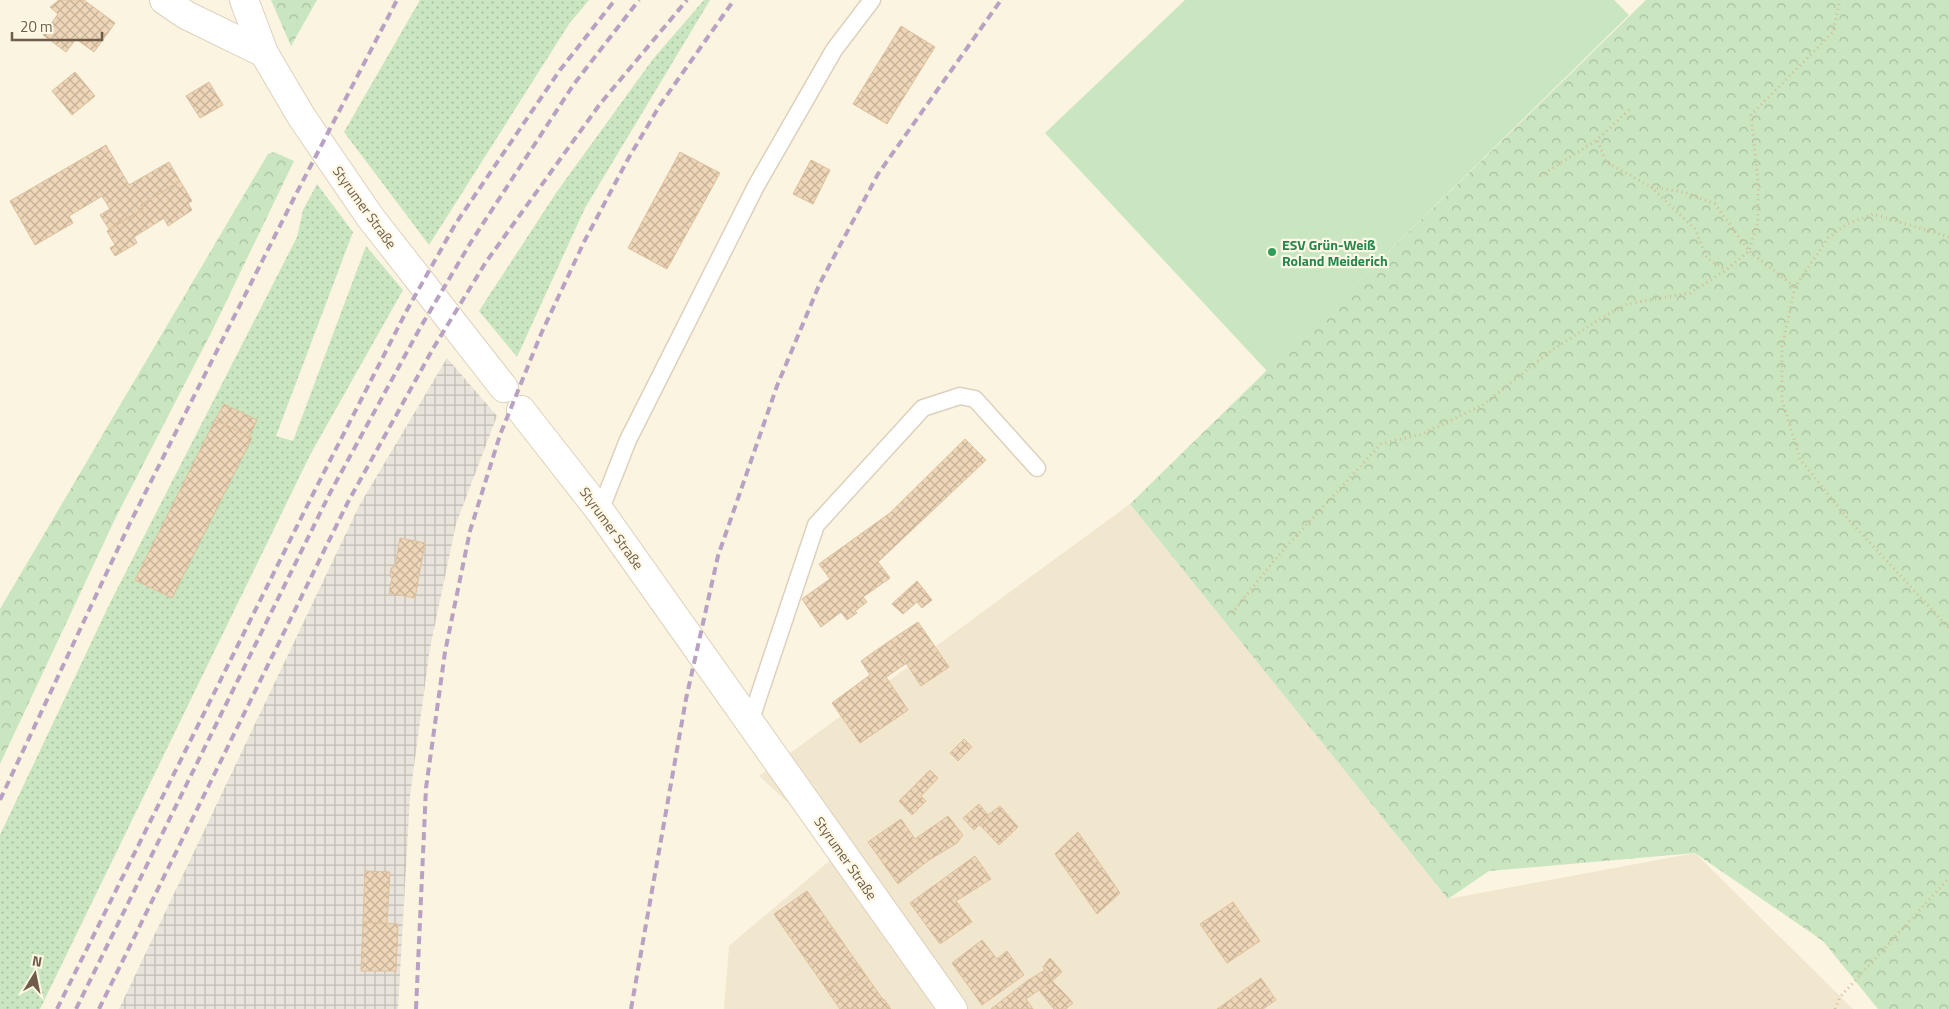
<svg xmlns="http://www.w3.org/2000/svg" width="1949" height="1009" font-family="'Titillium Web',sans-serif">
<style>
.residential{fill:#f1e7cf}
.industrial{fill:url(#industrial-grid)}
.grass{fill:url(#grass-dots)}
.forest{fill:url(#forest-crowns)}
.pitch{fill:#cae6c0}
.building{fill:url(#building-cross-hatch);stroke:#dfc09b}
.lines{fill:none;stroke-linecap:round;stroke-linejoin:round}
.service-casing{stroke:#ddd1bd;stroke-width:19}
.minor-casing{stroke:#ddd1bd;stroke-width:30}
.tertiary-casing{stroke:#ddd1bd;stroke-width:30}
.path{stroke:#d2ba9d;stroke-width:3;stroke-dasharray:1 4;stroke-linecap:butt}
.service{stroke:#fff;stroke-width:16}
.minor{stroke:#fff;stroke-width:28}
.tertiary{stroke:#fff;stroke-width:28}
.rail{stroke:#b8a1c2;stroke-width:4;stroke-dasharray:8 5;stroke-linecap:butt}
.leisure-dot{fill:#2e9e5b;stroke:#fef8e5;stroke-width:2}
.labels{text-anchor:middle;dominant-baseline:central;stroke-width:4.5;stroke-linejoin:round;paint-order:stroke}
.street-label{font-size:14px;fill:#6f5d49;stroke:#fef8e5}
.leisure-label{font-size:14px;font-weight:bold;fill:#27864d;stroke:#fef8e5;text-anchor:start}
</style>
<defs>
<pattern id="industrial-grid" width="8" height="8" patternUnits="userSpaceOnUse" patternTransform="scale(1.25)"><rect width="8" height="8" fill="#e9e4db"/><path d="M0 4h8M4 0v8" fill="none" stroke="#c1bcb4"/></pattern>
<pattern id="grass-dots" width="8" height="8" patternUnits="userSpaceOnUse" patternTransform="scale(1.25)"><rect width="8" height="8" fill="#cae6c0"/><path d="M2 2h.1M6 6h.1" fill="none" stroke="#a8be9e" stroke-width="1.8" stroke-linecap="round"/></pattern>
<pattern id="forest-crowns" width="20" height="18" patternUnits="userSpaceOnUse" patternTransform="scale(1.25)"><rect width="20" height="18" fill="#cae6c0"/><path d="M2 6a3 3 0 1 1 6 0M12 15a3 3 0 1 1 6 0" fill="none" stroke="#a8be9e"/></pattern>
<pattern id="building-cross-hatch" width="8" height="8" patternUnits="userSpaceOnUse" patternTransform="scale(1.25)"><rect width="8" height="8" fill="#eed6b9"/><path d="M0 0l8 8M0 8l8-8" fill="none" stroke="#c5b198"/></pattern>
</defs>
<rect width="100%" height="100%" fill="#faf4e0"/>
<path class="residential" d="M1130 504 1448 899 1695 853 1853 1009H724L729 946 841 851 759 776Z"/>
<path class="industrial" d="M447 358 497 416 456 524 430 648 410 796 398 1009H119L359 506Z"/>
<g class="grass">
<path d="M420 0H589L569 24 429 245 344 132Z"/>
<path d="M704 0H710L585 208 517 357 479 311 556 193 653 59Z"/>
<path d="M317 184 353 232 276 436 293 441 366 246 403 290 310 455 40 1009H0V835L110 603 297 237 303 210Z"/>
</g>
<g class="forest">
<path d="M271 0H317L291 46Z"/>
<path d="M1646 0H1949V1009H1878L1823 941 1695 853 1489 871 1448 899 1130 504Z"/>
<path d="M274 152 294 161 212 331 116 517 0 764V609L268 154Z"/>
</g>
<path class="pitch" d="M1185 0H1614L1629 15 1267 371 1045 133Z"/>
<g class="building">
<path d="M59 0H84L115 23 94 52 76 39 66 52 43 35 58 14 50 7Z"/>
<path d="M901 26 935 47 887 124 853 104Z"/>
<path d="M75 72 95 96 72 115 52 91Z"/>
<path d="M209 82 223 105 200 118 186 96Z"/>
<path d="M106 145 129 185 169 162 180 181 141 205 143 209 109 229 100 215 110 209 102 196 69 216 73 223 35 245 10 201Z"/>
<path d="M680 152 720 173 667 269 628 248Z"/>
<path d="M811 160 830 170 813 204 793 194Z"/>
<path d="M180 181 192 201 188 203 192 210 168 226 164 218 134 237 137 243 115 256 110 248 115 245 107 231 143 209 141 205Z"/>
<path d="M224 404 257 420 249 437 215 420Z"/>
<path d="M215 420 252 438 172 598 135 580Z"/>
<path d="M965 439 986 460 878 562 890 578 863 597 867 602 855 611 857 613 847 620 841 612 821 627 802 599 830 579 819 564 890 513Z"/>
<path d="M400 538 425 543 415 598 389 593 392 578 390 576 391 568 395 566Z"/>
<path d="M917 581 932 600 922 608 917 602 903 614 892 604Z"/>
<path d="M918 622 949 667 921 686 891 640Z"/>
<path d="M891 640 907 663 886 677 908 710 860 743 832 703 870 675 861 661Z"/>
<path d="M964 739 972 747 958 761 950 753Z"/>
<path d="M930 770 938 778 921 796 926 801 912 815 899 801Z"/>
<path d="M979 804 988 815 974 830 963 818Z"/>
<path d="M1000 806 1018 827 999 845 980 825 988 815Z"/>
<path d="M948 816 963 835 957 843 929 860 898 884 868 842 901 819 915 839Z"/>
<path d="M1078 832 1120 893 1097 914 1055 854Z"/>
<path d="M975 856 991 879 956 901 972 922 940 944 910 903Z"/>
<path d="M365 871 390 872 387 924 363 922Z"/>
<path d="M807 891 860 967 827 990 774 914Z"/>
<path d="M1233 902 1260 941 1227 963 1200 924Z"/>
<path d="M363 922 398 924 396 971H361Z"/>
<path d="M982 940 997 959 1007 951 1024 975 982 1005 952 963Z"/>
<path d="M1050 958 1062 972 1052 981 1043 967Z"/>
<path d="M860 967 884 1001V999L891 1009H840L827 990Z"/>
<path d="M1045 970 1052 981 1026 999 1033 1009H991L1027 981Z"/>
<path d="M1261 978 1276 1000 1263 1009H1217Z"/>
<path d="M1052 981 1064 993 1050 1004 1039 990Z"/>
<path d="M1064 993 1073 1003 1066 1009H1054L1050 1004Z"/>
</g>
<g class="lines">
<defs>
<g id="service">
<path d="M600 511 628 440 756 186 834 50 872 0"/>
<path d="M750 722 816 525 923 408 960 396 975 399 1037 468"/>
</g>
<path id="minor" d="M164 0 186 15 264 53"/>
<g id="tertiary">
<path d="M244 0 264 53 301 116 370 217 504 388"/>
<path d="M521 410 600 511 953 1009"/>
</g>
</defs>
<use href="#service" class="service-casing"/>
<use href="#minor" class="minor-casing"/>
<use href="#tertiary" class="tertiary-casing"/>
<g class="path">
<path d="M1629 110 1597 140 1606 162 1651 187 1684 192 1715 204 1749 251 1795 287"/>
<path d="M1540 176 1597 140"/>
<path d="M1651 187 1695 229 1707 258 1726 270"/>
<path d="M1949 237 1873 214 1847 224 1828 238 1795 287 1782 346V400L1800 459 1847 518 1949 628"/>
<path d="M1232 613 1277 557 1381 444 1422 434 1483 405 1551 351 1595 322 1627 304 1690 293 1726 270 1749 251 1758 221V181L1751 115 1833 32 1840 0"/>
<path d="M1835 1009 1840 997 1949 878"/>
</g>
<use href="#service" class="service"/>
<use href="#minor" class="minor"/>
<use href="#tertiary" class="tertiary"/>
<g class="rail">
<path d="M0 800 130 523 294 198 397 0"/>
<path d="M57 1009 317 486 407 310 456 223 560 70 615 0"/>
<path d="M76 1009 330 493 420 328 471 242 574 84 639 0"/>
<path d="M99 1009 348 502 434 347 486 262 600 104 687 0"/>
<path d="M416 1009 426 788 445 652 470 531 500 435 541 334 584 242 628 159 660 105 734 0"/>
<path d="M631 1009 686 699 718 556 777 386 820 283 878 174 1001 0"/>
</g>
</g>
<circle class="leisure-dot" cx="1272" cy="252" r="5"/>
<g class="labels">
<g class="street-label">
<text transform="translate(365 207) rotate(54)">Styrumer Straße</text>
<text transform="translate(612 528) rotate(54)">Styrumer Straße</text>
<text transform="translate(846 858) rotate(55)">Styrumer Straße</text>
</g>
<g class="leisure-label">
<text x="1282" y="244">ESV Grün-Weiß<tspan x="1282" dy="16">Roland Meiderich</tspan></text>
</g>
</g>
<g transform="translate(35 974) rotate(10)" stroke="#fef8e5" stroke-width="4" paint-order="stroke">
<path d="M0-4L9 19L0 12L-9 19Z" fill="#6f5d49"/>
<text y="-8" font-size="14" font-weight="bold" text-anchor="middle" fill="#6f5d49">N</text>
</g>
<path d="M12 32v8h90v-8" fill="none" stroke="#6f5d49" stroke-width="2.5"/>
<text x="20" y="32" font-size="15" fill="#6f5d49" stroke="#fef8e5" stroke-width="4" paint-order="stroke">20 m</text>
</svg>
